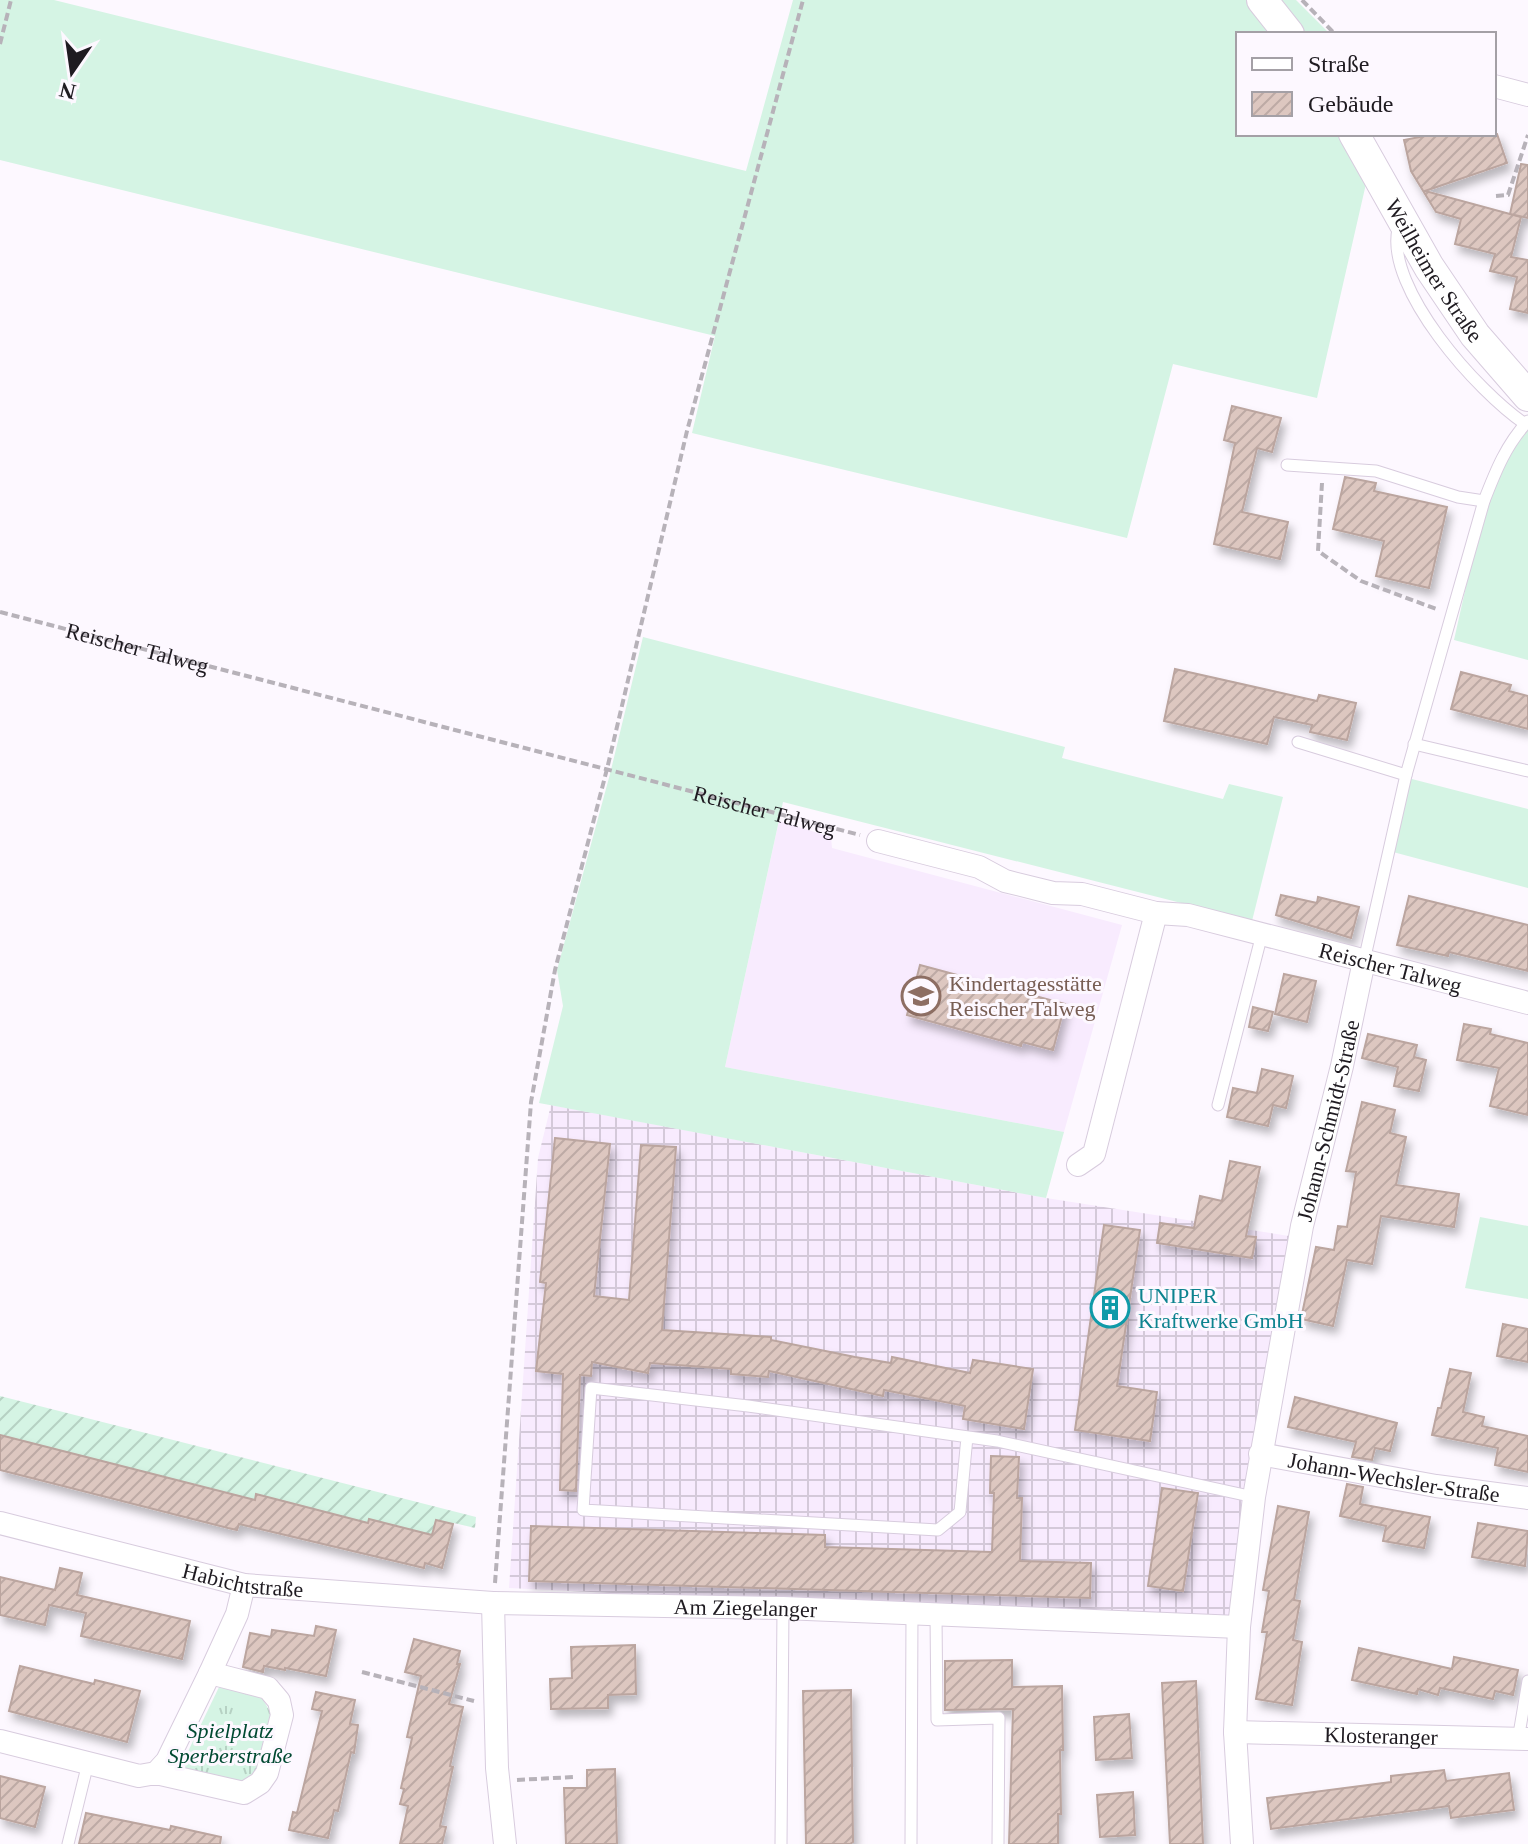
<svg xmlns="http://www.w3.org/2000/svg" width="1528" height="1844" font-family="Georgia,serif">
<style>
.built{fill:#f8ebfe}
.industrial{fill:url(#industrial-grid)}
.grass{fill:#d5f4e4}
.park{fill:url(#park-tufts)}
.garden{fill:url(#garden-furrows)}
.building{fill:url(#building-hatch);stroke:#bba59f;stroke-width:2;filter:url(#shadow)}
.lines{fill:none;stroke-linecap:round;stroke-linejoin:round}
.lane-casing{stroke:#d8ccde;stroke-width:13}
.street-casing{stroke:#d8ccde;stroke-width:24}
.secondary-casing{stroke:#d8ccde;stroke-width:32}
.path{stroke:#b7b2b9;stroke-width:4;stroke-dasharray:8 4;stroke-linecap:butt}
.lane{stroke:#fff;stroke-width:11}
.street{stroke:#fff;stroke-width:22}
.secondary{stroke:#fff;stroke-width:30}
.labels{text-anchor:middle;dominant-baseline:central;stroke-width:6;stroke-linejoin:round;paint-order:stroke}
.street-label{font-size:22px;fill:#1f1b21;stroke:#fdf8ff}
.education-label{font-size:22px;fill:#785e54;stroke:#fdf8ff;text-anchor:start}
.culture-label{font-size:22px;fill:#0d838f;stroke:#fdf8ff;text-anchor:start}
.park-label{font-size:22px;font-style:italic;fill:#004931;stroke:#fdf8ff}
</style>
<defs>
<pattern id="industrial-grid" width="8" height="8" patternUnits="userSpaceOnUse" patternTransform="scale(2)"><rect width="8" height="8" fill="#f8ebfe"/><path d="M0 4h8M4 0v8" fill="none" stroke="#d4c9d9"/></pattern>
<pattern id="park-tufts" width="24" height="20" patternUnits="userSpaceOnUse" patternTransform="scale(2)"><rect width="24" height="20" fill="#d5f4e4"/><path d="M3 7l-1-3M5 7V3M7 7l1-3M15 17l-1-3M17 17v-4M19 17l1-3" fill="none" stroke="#b6d1c3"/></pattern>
<pattern id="garden-furrows" width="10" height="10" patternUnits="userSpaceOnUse" patternTransform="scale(2)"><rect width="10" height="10" fill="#d5f4e4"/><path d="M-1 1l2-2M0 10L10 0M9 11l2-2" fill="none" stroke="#b6d1c3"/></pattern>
<pattern id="building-hatch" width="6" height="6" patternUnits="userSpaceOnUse" patternTransform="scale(2)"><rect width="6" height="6" fill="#ddc7c0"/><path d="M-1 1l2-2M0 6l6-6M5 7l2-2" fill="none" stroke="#bdaaa5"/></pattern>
<filter id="shadow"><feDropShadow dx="4" dy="7" stdDeviation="4" flood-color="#0004"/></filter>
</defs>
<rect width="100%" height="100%" fill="#fdf8ff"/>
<path class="built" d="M779 821 831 837 832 848 1122 925 1064 1132 725 1067Z"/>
<path class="industrial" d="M551 1105 1046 1198 1289 1236 1256 1453 1237 1624 509 1588 538 1158Z"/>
<g class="grass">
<path d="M0 0H54L746 171 793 0H1254L1281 34H1238V134H1345L1368 175 1317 398 1173 364 1127 538 692 433 715 336 0 160Z"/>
<path d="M1271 0H1296L1330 34H1298Z"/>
<path d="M1528 420V660L1454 640 1491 475Z"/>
<path d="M643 637 1065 747 1062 758 1223 799 1229 784 1283 797 1252 921 783 802 725 1067 1064 1132 1046 1198 539 1103 563 1006 557 970 610 774Z"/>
<path d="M1408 778 1528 809V888L1393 852Z"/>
<path d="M1480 1217 1528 1226V1299L1465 1288Z"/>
</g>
<path class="park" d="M220 1685 261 1696 272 1715 258 1772 239 1783 180 1768Z"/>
<path class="garden" d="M0 1396 476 1517 475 1528 454 1523 432 1535 364 1538 350 1518 257 1494 248 1527 141 1506 149 1474 55 1450 47 1482 29 1477 0 1435Z"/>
<g class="building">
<path d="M1435 134H1497L1507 163 1425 191 1521 217 1511 257 1528 260V313L1510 309 1517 277 1490 271 1495 254 1455 244 1461 219 1436 212 1411 171 1404 140Z"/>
<path d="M1521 164 1528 165V218L1510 214Z"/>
<path d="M1232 406 1281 418 1272 452 1257 448 1242 512 1288 522 1280 559 1214 544 1235 443 1224 440Z"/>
<path d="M1345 477 1376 483 1374 491 1447 507 1429 588 1376 576 1384 541 1333 529Z"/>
<path d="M1175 669 1317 701 1319 695 1356 703 1347 740 1310 732 1312 725 1274 717 1267 744 1164 721Z"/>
<path d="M1461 672 1511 685 1509 691 1528 696V729L1451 709Z"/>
<path d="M1281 895 1317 903 1318 897 1359 907 1351 938 1276 915Z"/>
<path d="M1409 896 1528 925V971L1449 952 1448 956 1397 945Z"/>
<path d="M920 965 1065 1004 1053 1050 1022 1042 1021 1046 907 1015Z"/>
<path d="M1284 974 1316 981 1307 1022 1275 1014Z"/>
<path d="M1253 1007 1273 1012 1268 1031 1249 1027Z"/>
<path d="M1464 1024 1491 1029 1490 1034 1528 1043V1115L1490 1106 1499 1068 1457 1060Z"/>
<path d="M1368 1034 1417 1045 1414 1057 1426 1060 1419 1091 1394 1086 1398 1067 1362 1058Z"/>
<path d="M1262 1069 1293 1076 1286 1108 1273 1105 1268 1126 1227 1117 1233 1088 1257 1093Z"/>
<path d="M1362 1102 1395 1110 1390 1133 1406 1137 1396 1185 1459 1194 1454 1227 1381 1216 1372 1264 1347 1260 1333 1326 1301 1319 1316 1247 1334 1250 1338 1226 1347 1227 1356 1172 1346 1171Z"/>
<path d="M555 1138 610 1144 594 1296 629 1300 641 1145 676 1147 662 1330 771 1337V1340L855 1357 891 1363 892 1357 970 1373 973 1360 1033 1369 1024 1429 963 1419 965 1406 884 1390 883 1396 769 1371 768 1377 731 1374V1369L650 1363 648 1373 592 1362 591 1376 580 1375 576 1491 560 1490 563 1374 536 1371 546 1283 540 1282Z"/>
<path d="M1230 1161 1260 1167 1246 1236 1256 1237 1252 1258 1157 1243 1160 1223 1194 1228 1200 1196 1222 1201Z"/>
<path d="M1104 1225 1140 1230 1117 1386 1157 1392 1150 1441 1075 1430Z"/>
<path d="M1503 1324 1528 1329V1362L1497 1356Z"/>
<path d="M1450 1369 1471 1373 1463 1412 1484 1417 1482 1426 1528 1436V1472L1495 1465 1498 1448 1432 1435 1438 1408H1441Z"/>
<path d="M1295 1397 1397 1423 1390 1451 1375 1448 1372 1460 1352 1457 1356 1442 1288 1427Z"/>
<path d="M0 1435 255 1500 256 1494 368 1523 369 1519 432 1535 436 1520 453 1524 442 1568 425 1563 424 1568 239 1524 237 1530 228 1528 0 1470Z"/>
<path d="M991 1456 1019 1457 1017 1498H1022L1020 1561 1091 1563 1090 1598 529 1581 531 1526 825 1535V1547L992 1552 994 1493H990Z"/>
<path d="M1347 1484 1363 1487 1360 1504 1430 1517 1424 1548 1383 1541 1386 1526 1340 1516Z"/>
<path d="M1162 1488 1198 1493 1183 1591 1148 1586Z"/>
<path d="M1278 1506 1309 1512 1294 1600 1300 1601 1293 1640 1302 1642 1292 1705 1256 1699 1267 1632H1262L1269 1591 1263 1590Z"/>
<path d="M1478 1523 1528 1531 1525 1566 1472 1557Z"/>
<path d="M60 1568 82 1573 77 1595 190 1621 182 1659 81 1636 86 1613 49 1605 45 1625 0 1615V1577L55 1590Z"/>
<path d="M316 1626 336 1630 326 1676 285 1668V1670L264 1666 263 1672 243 1667 250 1633 271 1637 272 1630 314 1636Z"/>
<path d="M414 1639 460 1651 457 1664H460L449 1704 463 1707 450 1766 453 1767 440 1826 446 1827 442 1844H400L408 1806 400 1804 404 1789 401 1788 412 1738 407 1737 421 1676 405 1672Z"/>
<path d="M635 1645 636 1694 608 1695V1708L551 1709 550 1679 572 1678 571 1647Z"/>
<path d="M1359 1648 1452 1669 1454 1657 1518 1670 1513 1695 1495 1691 1493 1699 1440 1688 1438 1695 1418 1689 1417 1694 1352 1680Z"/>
<path d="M1012 1660V1687L1062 1686 1063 1750H1060L1061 1814H1058V1844H1009L1013 1709 945 1710V1661Z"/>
<path d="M20 1666 94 1684 95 1680 140 1691 127 1742 9 1711Z"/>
<path d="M1196 1681 1203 1844H1170L1162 1683Z"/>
<path d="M851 1690 853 1842 850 1844H806L803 1691Z"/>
<path d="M316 1692 355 1700 350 1724 358 1725 354 1753 351 1752 338 1811 334 1810 328 1838 289 1830 293 1812 297 1813 322 1711 312 1709Z"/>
<path d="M1129 1714 1132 1758 1096 1760 1094 1717Z"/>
<path d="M615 1769 617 1844H566L564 1788H587V1770Z"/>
<path d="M1444 1770 1446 1781 1509 1773 1514 1810 1451 1818 1449 1806 1271 1829 1267 1798 1391 1782V1776Z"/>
<path d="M0 1776 45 1787 35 1827 0 1818Z"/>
<path d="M1133 1792 1135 1835 1100 1837 1097 1795Z"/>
<path d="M86 1813 170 1830 171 1826 221 1837 220 1844H79Z"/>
</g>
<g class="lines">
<defs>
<g id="lane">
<path d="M1398 229C1385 289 1478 392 1525 424"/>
<path d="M1287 465 1376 471 1458 497 1484 501"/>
<path d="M1298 742 1406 775"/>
<path d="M1414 744 1528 771"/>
<path d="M1364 961 1406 775 1484 501C1496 470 1506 445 1528 421"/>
<path d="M1218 1105 1262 934"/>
<path d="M967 1437 960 1512 938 1530 583 1510 591 1388 748 1406 997 1441 1254 1497"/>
<path d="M936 1615 937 1720 999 1718 998 1844"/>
<path d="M1518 1740 1528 1681"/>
<path d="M68 1844 88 1763"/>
<path d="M781 1844 783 1608"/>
<path d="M911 1844 912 1613"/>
</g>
<g id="street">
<path d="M1494 86 1528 95"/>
<path id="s2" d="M878 841 979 867 1005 881 1053 893 1082 894 1156 913 1188 915 1528 1003"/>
<path d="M1078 1165 1094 1154 1156 913"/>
<path id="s3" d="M1260 1454 1436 1486 1528 1498"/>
<path id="s4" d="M0 1523 244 1585 493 1603"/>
<path d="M210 1673 237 1614 244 1585"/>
<path id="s5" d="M1235 1732 1528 1739"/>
<path d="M0 1741 139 1776 156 1773 244 1793 260 1783 267 1773 282 1715 279 1701 268 1688 210 1673 167 1761 156 1773"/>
<path id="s6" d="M505 1844 497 1768 493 1603 783 1608 1239 1627"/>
<path id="s7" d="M1242 1844 1235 1732 1239 1627 1254 1497 1302 1226 1342 1066 1364 961"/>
</g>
<g id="secondary">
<path d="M1262 0 1289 34"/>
<path id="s8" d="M1354 134 1429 267 1475 335 1528 396"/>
</g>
</defs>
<use href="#lane" class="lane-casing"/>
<use href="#street" class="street-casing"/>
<use href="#secondary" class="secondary-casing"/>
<g class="path">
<path d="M1302 0 1335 34"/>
<path d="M0 44 11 0"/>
<path d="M1496 196 1508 195 1528 135"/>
<path d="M1322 483 1318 551 1361 581 1439 610"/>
<path id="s1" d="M0 612 860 835"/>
<path d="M495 1583 531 1102 555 970 607 769 687 431 803 0"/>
<path d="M362 1672 474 1701"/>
<path d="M517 1780 573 1777"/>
</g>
<use href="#lane" class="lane"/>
<use href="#street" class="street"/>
<use href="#secondary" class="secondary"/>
</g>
<defs>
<symbol id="school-ring" viewBox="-11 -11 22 22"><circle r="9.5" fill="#fdf8ff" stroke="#8d6e63" stroke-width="1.5"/><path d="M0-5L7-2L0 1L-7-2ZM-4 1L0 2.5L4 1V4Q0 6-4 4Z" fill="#8d6e63"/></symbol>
<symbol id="building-ring" viewBox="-11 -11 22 22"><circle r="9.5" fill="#fdf8ff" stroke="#0f9aa8" stroke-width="1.5"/><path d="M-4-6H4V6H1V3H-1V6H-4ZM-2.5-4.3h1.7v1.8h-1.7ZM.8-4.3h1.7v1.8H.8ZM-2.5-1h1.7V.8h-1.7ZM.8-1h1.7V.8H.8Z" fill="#0f9aa8"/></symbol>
</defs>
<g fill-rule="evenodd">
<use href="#school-ring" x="899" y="974" width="44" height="44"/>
<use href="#building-ring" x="1088" y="1286" width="44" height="44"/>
</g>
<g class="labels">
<g class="street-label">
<text stroke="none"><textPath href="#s8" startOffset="158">Weilheimer Straße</textPath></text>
<text stroke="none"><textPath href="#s1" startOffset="142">Reischer Talweg</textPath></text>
<text stroke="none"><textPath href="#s1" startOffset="790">Reischer Talweg</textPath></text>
<text stroke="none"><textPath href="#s2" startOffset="530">Reischer Talweg</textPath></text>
<text stroke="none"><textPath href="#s7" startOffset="732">Johann-Schmidt-Straße</textPath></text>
<text stroke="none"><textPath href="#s3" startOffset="136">Johann-Wechsler-Straße</textPath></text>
<text stroke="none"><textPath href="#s4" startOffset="250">Habichtstraße</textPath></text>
<text stroke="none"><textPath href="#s6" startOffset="494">Am Ziegelanger</textPath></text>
<text stroke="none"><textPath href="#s5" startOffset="146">Klosteranger</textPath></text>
</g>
<g class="education-label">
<text x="949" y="983">Kindertagesstätte<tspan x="949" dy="25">Reischer Talweg</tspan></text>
</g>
<g class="culture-label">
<text x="1138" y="1295">UNIPER<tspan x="1138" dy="25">Kraftwerke GmbH</tspan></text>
</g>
<g class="park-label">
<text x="230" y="1730">Spielplatz<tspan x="230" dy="25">Sperberstraße</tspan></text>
</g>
</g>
<rect x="1236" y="32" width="260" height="104" fill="#fdf8ff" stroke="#a4a0a6" stroke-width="2"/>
<rect x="1252" y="58" width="40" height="12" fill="#ffffff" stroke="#a4a0a6" stroke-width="2"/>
<text x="1308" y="72" font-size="24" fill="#1f1b21">Straße</text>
<rect x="1252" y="92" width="40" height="24" fill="url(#building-hatch)" stroke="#a4a0a6" stroke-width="2"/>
<text x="1308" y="112" font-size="24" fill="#1f1b21">Gebäude</text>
<g transform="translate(72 72) rotate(193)" stroke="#fdf8ff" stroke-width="6" paint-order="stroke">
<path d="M0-6L14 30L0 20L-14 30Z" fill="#1f1b21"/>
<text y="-12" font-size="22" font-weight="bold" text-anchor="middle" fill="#1f1b21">N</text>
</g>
</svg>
